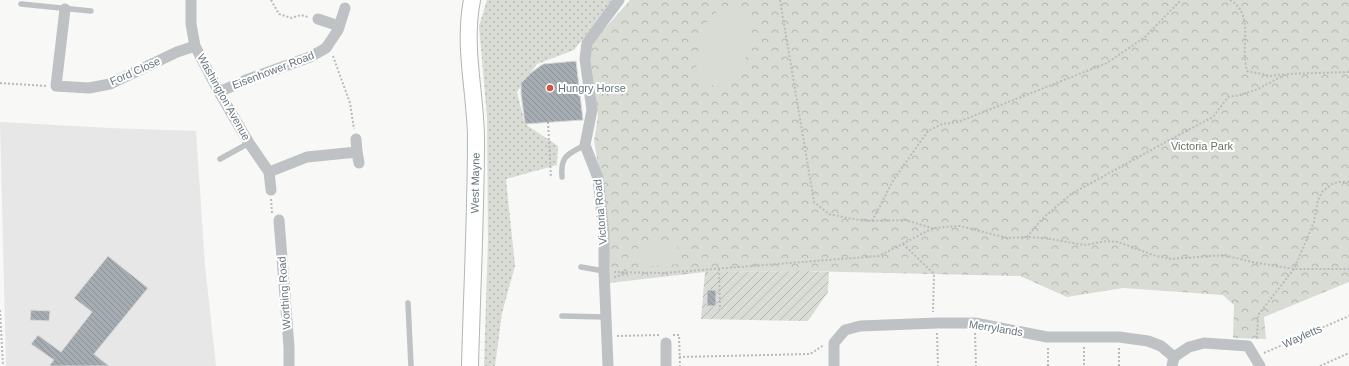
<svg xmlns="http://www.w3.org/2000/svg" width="1349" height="366" font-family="Arial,sans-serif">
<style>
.built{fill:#e6e7e6}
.grass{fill:url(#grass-dots)}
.forest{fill:url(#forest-crowns)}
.garden{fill:url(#garden-furrows)}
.pitch{fill:#d8dcd5}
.building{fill:url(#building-back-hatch);stroke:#dadad8}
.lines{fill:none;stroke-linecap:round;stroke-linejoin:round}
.secondary-casing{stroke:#b0b6ba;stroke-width:18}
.path{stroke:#b8bcbe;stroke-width:2;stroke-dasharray:2 2;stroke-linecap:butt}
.lane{stroke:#bec2c5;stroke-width:5.5}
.street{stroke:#bec2c5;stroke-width:11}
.secondary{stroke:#fff;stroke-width:16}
.poi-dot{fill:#cf573f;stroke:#fff;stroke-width:1.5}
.labels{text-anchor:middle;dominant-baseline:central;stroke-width:4;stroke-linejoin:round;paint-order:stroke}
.street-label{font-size:11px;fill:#66757d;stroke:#fff}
.poi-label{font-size:11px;fill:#66757d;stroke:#fff;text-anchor:start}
.park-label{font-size:11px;fill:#697665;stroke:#fff}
</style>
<defs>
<pattern id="grass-dots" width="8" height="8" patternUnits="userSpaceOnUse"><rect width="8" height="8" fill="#d8dcd5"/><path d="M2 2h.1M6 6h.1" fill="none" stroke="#b3b7b2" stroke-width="1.8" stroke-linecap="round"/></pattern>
<pattern id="forest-crowns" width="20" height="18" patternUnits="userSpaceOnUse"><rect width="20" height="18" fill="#d8dcd5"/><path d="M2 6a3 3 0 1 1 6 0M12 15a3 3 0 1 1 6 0" fill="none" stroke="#b3b7b2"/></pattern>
<pattern id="garden-furrows" width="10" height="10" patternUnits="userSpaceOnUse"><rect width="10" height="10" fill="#d8dcd5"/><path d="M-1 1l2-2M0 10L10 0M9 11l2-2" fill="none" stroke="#b3b7b2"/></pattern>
<pattern id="building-back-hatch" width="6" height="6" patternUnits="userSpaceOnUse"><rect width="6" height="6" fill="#a6adb2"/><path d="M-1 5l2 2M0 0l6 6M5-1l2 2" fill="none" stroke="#8b9196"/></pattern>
</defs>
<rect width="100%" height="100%" fill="#f8f8f6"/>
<path class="built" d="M0 122 110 128 196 131 205 266 216 366H6Z"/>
<path class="grass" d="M487 0H614L574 50 537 64 517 92 525 124 558 146 557 165 506 179 515 266 502 313 495 366H484L488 240 487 116 479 26Z"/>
<path class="forest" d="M630 0H1349V282L1264 317 1266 339 1233 338 1234 305 1223 295 1123 288 1067 297 1020 276 802 271 705 272 609 283 599 169 594 141 598 116 590 53 593 42Z"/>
<path class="garden" d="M802 271 829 272 828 292 808 321 701 319 705 272Z"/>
<g class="pitch">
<path d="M727 9C739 11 752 18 752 32 752 39 748 49 746 56 743 64 742 75 735 81 729 86 719 88 712 85 703 82 697 74 696 64 696 55 705 29 708 19 714 13 719 10 727 9Z"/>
<path d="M677 243 679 264 639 267 638 246Z"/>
</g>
<g class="building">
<path d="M576 61 583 120 525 124 521 94V83L532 72 543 64Z"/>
<path d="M108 256 148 288 94 354 109 366H49L54 360 31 344 38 335 61 352 92 312 74 298Z"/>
<rect x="707" y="290" width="9" height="16"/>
<path d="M31 310 50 311 49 321 30 320Z"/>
</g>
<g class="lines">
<defs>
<path id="secondary" d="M470 366C472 289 476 212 476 136 475 90 463 46 472 0"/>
</defs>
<use href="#secondary" class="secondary-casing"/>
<g class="path">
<path d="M271 0 279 14 291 18 301 15 308 17"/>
<path d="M780 0 814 202 829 214 852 219 872 221 905 220 932 228"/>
<path d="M1230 0C1252 13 1243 38 1245 58 1245 62 1246 67 1247 71L1271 76 1283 74"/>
<path d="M333 56 350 103 354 129"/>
<path d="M0 83 47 86"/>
<path d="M548 122 551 178"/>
<path d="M271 199 272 213"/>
<path d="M872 221 894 179 928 131 942 124 958 122 1107 63 1145 37 1181 0"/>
<path d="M1027 237 1042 219 1071 194 1173 138 1213 117 1228 97 1240 95 1258 89 1286 74 1349 72"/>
<path d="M903 244 934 274 933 312"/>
<path d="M719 269 720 310"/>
<path d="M614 272 663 273 879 256 933 228 960 226 1007 238 1027 237 1045 238 1078 244 1086 245 1106 241 1118 242 1153 255 1171 259 1224 255 1252 262 1294 269H1349"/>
<path d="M621 273 627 269"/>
<path d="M614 277 625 274"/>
<path d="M0 310 3 366"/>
<path d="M937 333 938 366"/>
<path d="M975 333 976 366"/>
<path d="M673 335H679L680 366"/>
<path d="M617 336 659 335"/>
<path d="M1256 338 1257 337 1258 315 1294 269 1314 222 1318 200 1322 192 1332 184 1339 182H1349"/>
<path d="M1084 347V366"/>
<path d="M1048 348V366"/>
<path d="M1264 353 1349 316"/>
<path d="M679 357 810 354 824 345"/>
<path d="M1119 366V346"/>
<path d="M1320 366 1349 353"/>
</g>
<g class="lane">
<path d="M21 4 91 11"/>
<path d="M220 159 249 143"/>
<path d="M562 177C560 156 568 154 585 145"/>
<path d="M581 267 604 271"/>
<path d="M408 303 411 366"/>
<path d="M562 316 605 317"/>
</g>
<g class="street">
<path d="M191 0V24L195 46 219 92 249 143 269 172 271 190"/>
<path d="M65 9 56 86 89 88 110 84 177 52 195 46"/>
<path d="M318 19 339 26"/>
<path d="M219 92 246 80 310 57 326 48 338 30 345 8"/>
<path d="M356 139 357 152"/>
<path d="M269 172 307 157 357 152 359 163"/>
<path d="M279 220 289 347V366"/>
<path d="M666 343V366"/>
<path d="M1174 357 1189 347 1204 343 1248 346 1260 366"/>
<path d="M608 366 604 271V235L598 178 585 145 592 110 585 59 587 43 619 0"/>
<path d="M834 366V343L845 330 860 326 937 323H975L1047 337H1119L1148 341 1161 346 1174 357 1172 366"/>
</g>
<use href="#secondary" class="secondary"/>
</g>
<circle class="poi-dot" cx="550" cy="88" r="4"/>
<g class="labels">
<g class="street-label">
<text transform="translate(273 70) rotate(-21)">Eisenhower Road</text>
<text transform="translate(135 71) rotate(-24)">Ford Close</text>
<text transform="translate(224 97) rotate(61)">Washington Avenue</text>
<text transform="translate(475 183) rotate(-89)">West Mayne</text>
<text transform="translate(600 212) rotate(-95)">Victoria Road</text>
<text transform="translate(284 293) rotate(-94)">Worthing Road</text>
<text transform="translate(996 328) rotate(9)">Merrylands</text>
<text transform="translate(1302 336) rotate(-24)">Wayletts</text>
</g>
<g class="poi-label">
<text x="558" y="88">Hungry Horse</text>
</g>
<g class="park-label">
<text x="1202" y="146">Victoria Park</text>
</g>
</g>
</svg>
